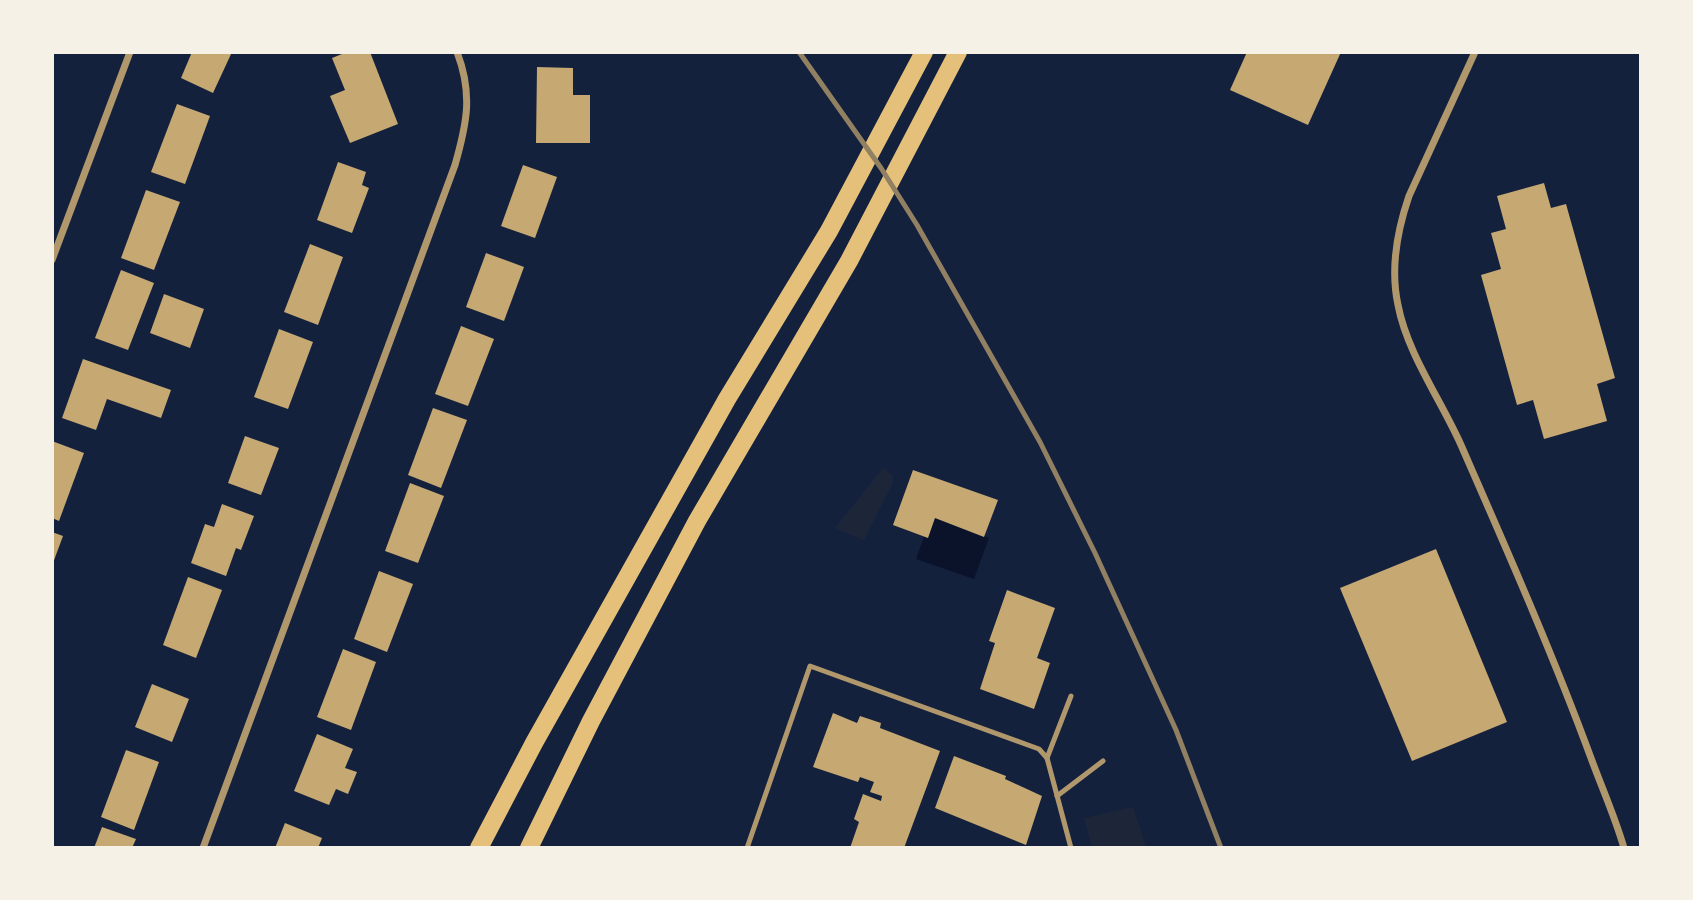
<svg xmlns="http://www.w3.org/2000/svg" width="1693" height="900" font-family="'PT Sans Narrow',sans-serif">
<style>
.green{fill:#1d2539}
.water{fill:#0b132b}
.building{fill:#c6a872}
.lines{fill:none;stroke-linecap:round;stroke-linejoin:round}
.service{stroke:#b1986c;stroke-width:5}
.minor{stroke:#b1986c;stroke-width:7}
.primary{stroke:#e5c07b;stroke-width:18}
.rail{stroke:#918062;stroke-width:5}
</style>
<rect width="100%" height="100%" fill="#14213d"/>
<g class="green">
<path d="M883 468 892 475 893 483 864 540 835 528Z"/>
<path d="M1133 807 1146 847H1092L1084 818Z"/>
</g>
<path class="water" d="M935 518 989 538 974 579 916 559 924 537Z"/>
<g class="building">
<path d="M192 52H232L213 93 181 78Z"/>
<path d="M347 52H370L398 124 350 143 330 96 345 90 332 58Z"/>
<path d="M1247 52H1341L1308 125 1230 90Z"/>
<path d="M537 67 573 68V95H590V143H536Z"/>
<path d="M177 104 210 116 185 184 151 172Z"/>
<path d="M338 162 366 172 362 185 369 188 352 233 317 220Z"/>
<path d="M523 165 557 177 535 238 501 226Z"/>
<path d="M1544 183 1551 208 1566 204 1615 378 1597 384 1607 421 1544 439 1533 400 1517 405 1481 275 1501 269 1491 233 1506 229 1497 196Z"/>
<path d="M146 190 180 202 154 270 121 258Z"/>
<path d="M310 244 343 257 318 325 284 312Z"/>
<path d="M486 253 524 267 504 321 466 307Z"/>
<path d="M121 270 154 283 128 350 95 338Z"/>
<path d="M164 294 204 309 190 348 150 333Z"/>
<path d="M461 326 494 339 468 406 435 394Z"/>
<path d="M279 329 313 342 288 409 254 397Z"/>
<path d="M83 359 171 390 161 418 107 399 96 430 62 418Z"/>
<path d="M433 408 467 420 441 488 408 475Z"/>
<path d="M245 436 279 448 261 495 228 483Z"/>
<path d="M52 441 84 453 59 521 52 518Z"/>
<path d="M913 470 998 500 984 537 935 518 928 538 893 525Z"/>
<path d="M410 483 444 496 418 563 385 551Z"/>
<path d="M222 504 254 516 241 550 236 548 226 576 191 563 205 524 214 527Z"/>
<path d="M52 532 63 536 53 563H52Z"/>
<path d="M1436 549 1507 722 1412 761 1340 588Z"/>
<path d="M379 571 413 584 387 652 354 639Z"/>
<path d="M188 577 222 590 196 658 163 645Z"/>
<path d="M1007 590 1055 608 1037 658 1050 663 1034 709 980 689 995 643 989 641Z"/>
<path d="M343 649 376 662 351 730 317 717Z"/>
<path d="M152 684 189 699 172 742 135 727Z"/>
<path d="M833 713 857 723 860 716 881 723 880 728 940 751 904 848H850L859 822 854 819 863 794 881 801 882 796 870 792 874 782 860 777 858 782 813 767Z"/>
<path d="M317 734 353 749 345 768 357 772 348 794 336 789 329 805 294 791Z"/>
<path d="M126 750 159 762 134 830 101 817Z"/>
<path d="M954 756 1006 776 1005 779 1042 796 1026 845 935 808Z"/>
<path d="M285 823 322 838 318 848H275Z"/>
<path d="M102 827 136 839 132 848H94Z"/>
</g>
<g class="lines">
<g class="service">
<path d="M1047 758 1071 696"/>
<path d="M1057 796 1103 761"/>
<path d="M747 848 810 666 1039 749 1047 758 1071 848"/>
</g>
<g class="minor">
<path d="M1475 52 1409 196C1397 231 1390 268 1398 305 1407 353 1441 400 1461 445 1506 548 1552 652 1591 758 1602 788 1615 817 1624 848"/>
<path d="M52 260 130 52"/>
<path d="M203 848 455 165C467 123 473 94 457 52"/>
</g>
<g class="primary">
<path d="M479 848 534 743 727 399 829 231 924 52"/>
<path d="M529 848 591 721 697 521 849 261 958 52"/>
</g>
<path class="rail" d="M799 52 881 168 917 225 1040 442 1095 553 1176 730 1221 848"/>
</g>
<rect width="1693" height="900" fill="none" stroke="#f6f1e7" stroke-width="108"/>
</svg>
